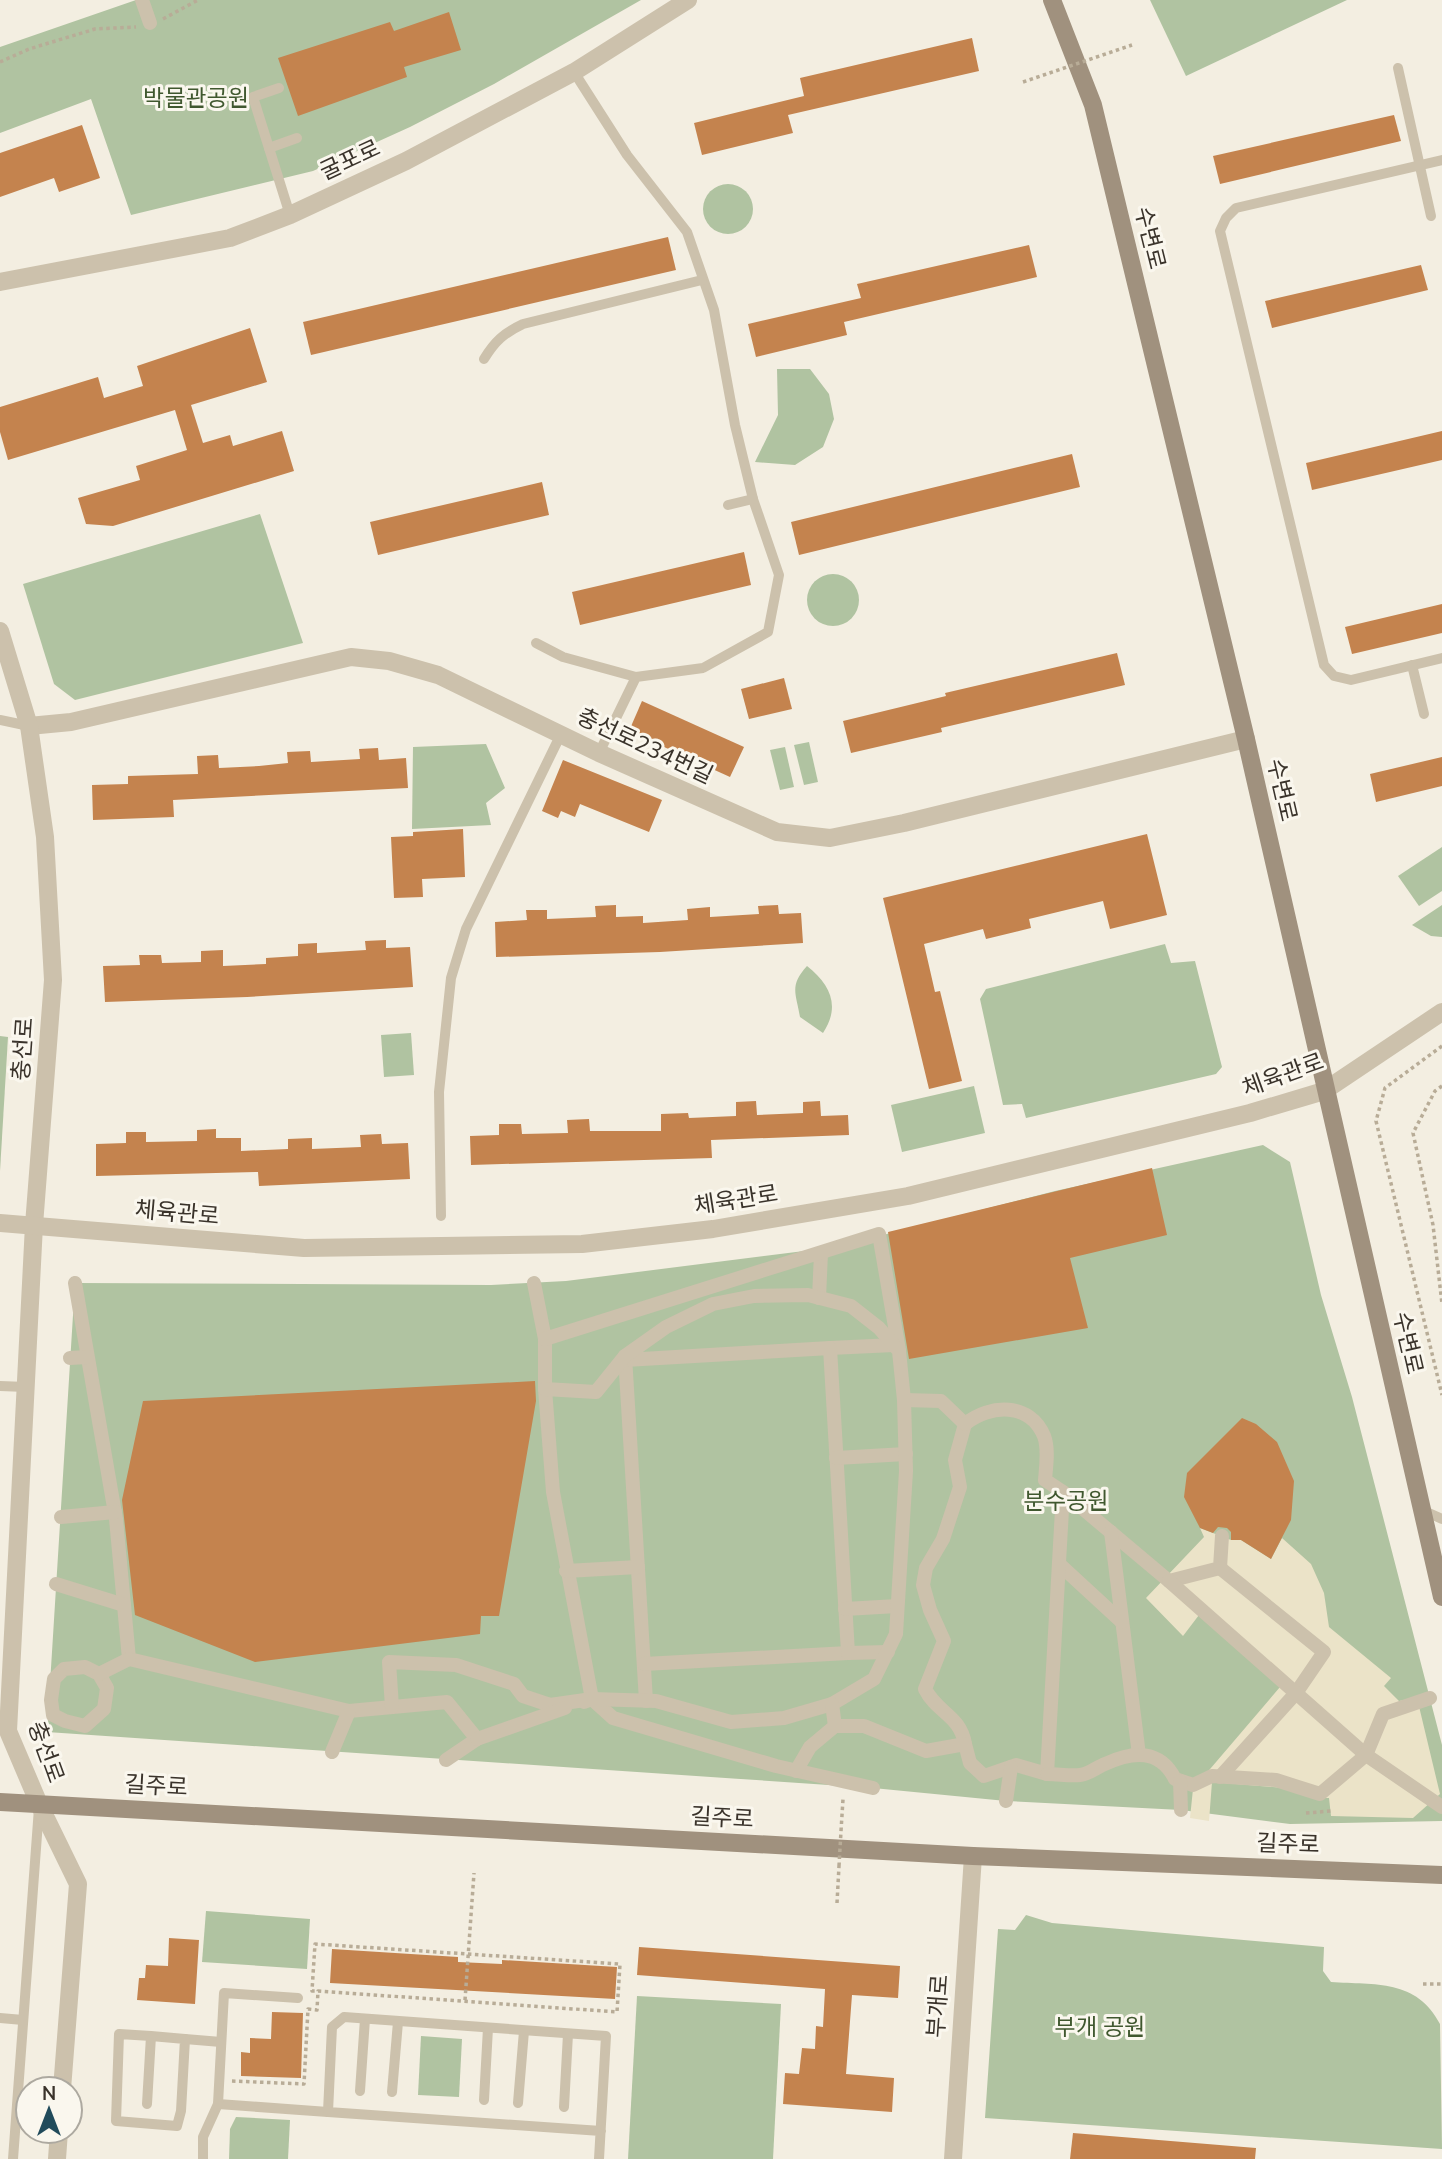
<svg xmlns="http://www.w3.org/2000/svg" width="1442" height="2159" font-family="'Nunito Sans','Noto Sans KR',sans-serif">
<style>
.green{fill:#b0c3a1}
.plaza{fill:#ebe3c8}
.building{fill:#c4834e}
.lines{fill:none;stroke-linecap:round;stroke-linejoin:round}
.path{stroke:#b8ac97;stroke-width:3.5;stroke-dasharray:3.5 3.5;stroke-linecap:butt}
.service{stroke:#ccc1ac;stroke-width:10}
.pedestrian{stroke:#ccc1ac;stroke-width:14}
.minor{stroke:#ccc1ac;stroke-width:18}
.tertiary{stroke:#ccc1ac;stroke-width:18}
.secondary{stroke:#a0917e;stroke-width:18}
.path-bridge{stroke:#b8ac97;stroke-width:3.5;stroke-dasharray:3.5 3.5;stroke-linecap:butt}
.labels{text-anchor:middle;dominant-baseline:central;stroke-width:6;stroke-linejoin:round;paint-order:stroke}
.park-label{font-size:23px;fill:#40582f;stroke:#faf7ee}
.street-label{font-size:23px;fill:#3a332b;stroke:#faf7ee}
</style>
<rect width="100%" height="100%" fill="#f3eee1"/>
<g class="green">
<path d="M136 0H641L494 84 410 127 313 171 131 215 91 99 0 133V47Z"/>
<path d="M1150 0H1347L1186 76Z"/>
<circle cx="728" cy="209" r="25"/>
<path d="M777 369H810L829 394 834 419 823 447 795 465 755 462 778 415Z"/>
<path d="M260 514 303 643 75 700 54 684 23 584Z"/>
<circle cx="833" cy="600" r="26"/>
<path d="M809 742 818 782 804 785 794 745Z"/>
<path d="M486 744 505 788 486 803 491 825 412 829 413 747Z"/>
<path d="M785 747 794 787 780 790 770 750Z"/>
<path d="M1442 847V891L1419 906 1398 876Z"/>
<path d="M1442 905V937L1431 936 1412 925Z"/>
<path d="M1165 944 1171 963 1195 961 1222 1067 1216 1074 1026 1118 1022 1104 1003 1105 980 999 986 989Z"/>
<path d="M807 966C830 984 841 1006 823 1033L800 1017C796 993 789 986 807 966Z"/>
<path d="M411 1033 414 1075 384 1077 381 1035Z"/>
<path d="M0 1036 8 1037 0 1171Z"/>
<path d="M974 1086 985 1133 902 1152 891 1105Z"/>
<path d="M1263 1145 1290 1162 1321 1295 1352 1397 1442 1745V1821L1290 1824 1181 1810 1006 1801 873 1788 47 1732 75 1283 491 1285 566 1281 836 1247 1055 1191Z"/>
<path d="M206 1911 310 1919 307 1969 202 1962Z"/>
<path d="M1026 1915 1052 1923 1324 1947 1323 1971 1331 1982C1375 1985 1417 1979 1440 2024L1442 2149 985 2118 998 1929 1015 1930Z"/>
<path d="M637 1996 781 2004 773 2159H628Z"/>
<path d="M421 2036 462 2039 459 2097 418 2095Z"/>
<path d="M236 2117 290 2120 288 2159H229L230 2129Z"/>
</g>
<path class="plaza" d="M1200 1528 1231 1540H1241L1271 1559 1282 1538 1311 1564 1324 1593 1329 1627 1391 1678 1384 1686 1399 1701 1417 1698 1440 1794 1413 1818 1331 1816 1329 1798H1319L1284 1788 1212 1782 1209 1821 1190 1818 1193 1789 1280 1687 1199 1615 1183 1636 1146 1598 1204 1537Z"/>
<g class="building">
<path d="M449 12 461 50 404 67 407 77 298 116 278 58 390 22 394 31Z"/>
<path d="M972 38 979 71 788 115 793 133 702 155 694 123 804 96 800 78Z"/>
<path d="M1394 115 1401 141 1220 184 1213 156Z"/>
<path d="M82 125 100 178 59 192 54 178 0 197V153Z"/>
<path d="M668 237 676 270 311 355 303 322Z"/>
<path d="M1029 245 1037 277 844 322 847 335 756 357 748 324 861 298 857 284Z"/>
<path d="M1421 265 1428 290 1272 328 1265 301Z"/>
<path d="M250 328 267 382 191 405 203 443 230 435 233 446 282 431 294 471 113 526 86 524 78 498 140 480 136 466 187 450 175 410 8 460 0 432V407L98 377 104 398 143 386 137 366Z"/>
<path d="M1442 431V460L1312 490 1306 463Z"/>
<path d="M1072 454 1080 487 799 555 791 522Z"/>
<path d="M542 482 549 515 378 555 370 522Z"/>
<path d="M744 552 751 585 580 625 572 592Z"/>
<path d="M1442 604V633L1352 654 1345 627Z"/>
<path d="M1117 653 1125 685 941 728 942 732 851 753 843 721 946 696 945 693Z"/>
<path d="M784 678 792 709 749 719 741 689Z"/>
<path d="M642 701 744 747 730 777 629 731Z"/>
<path d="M378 748 379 760 406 758 408 788 173 800 174 817 93 820 92 785 128 784V776L198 774 197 756 218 755 219 768 259 766 288 763 287 752 310 751 311 762 360 759 359 749Z"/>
<path d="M1442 757V786L1376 802 1370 774Z"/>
<path d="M563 760 662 800 649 832 580 804 575 817 561 811 558 818 542 811Z"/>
<path d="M463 829 465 877 422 879 423 897 394 898 391 837 413 836V832Z"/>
<path d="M1147 834 1167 915 1110 929 1103 901 1029 919 1031 928 986 939 983 929 924 944 935 992 940 991 962 1081 929 1089 883 898Z"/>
<path d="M616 905V917L643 916V923L688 920 687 909 710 907V917L759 914 758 906 778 905 779 914 801 913 803 943 660 952 496 957 495 922 527 920 526 910H547V919L596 917 595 906Z"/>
<path d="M386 940V948L410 947 413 987 247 997 105 1002 103 966 140 965 139 955H161L162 963 201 962V951L223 950V966L266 964V958L298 956V944L317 943V953L366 950 365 941Z"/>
<path d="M756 1101 757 1115 803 1113V1102L820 1101 821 1116 848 1115 849 1135 711 1140 712 1158 471 1165 470 1136 499 1135V1124H521L522 1134 568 1133 567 1120 589 1119 590 1131H661V1114L688 1113 689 1118 736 1116V1102Z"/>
<path d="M216 1129V1138H241V1151L288 1149V1139L312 1138V1149L361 1147 360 1135 381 1134 382 1144 408 1143 410 1179 259 1186 258 1172 96 1176V1144L126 1143V1132H146V1142L197 1141V1130Z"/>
<path d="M1152 1168 1167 1235 1070 1258 1088 1328 909 1359 888 1232Z"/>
<path d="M535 1381 536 1401 499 1616H481L480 1634 255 1662 135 1615 122 1500 143 1401Z"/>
<path d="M1242 1418 1256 1424 1277 1442 1294 1481 1291 1520 1271 1559 1241 1540H1231V1532L1227 1528 1218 1527 1213 1533 1200 1528 1184 1497 1187 1473Z"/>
<path d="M169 1938 199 1940 195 2004 137 2000 139 1978H145L146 1965 168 1966Z"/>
<path d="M639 1947 900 1966 898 1998 852 1995 846 2074 894 2078 892 2112 783 2104 785 2073 799 2074 802 2048 815 2049 816 2026 823 2027 825 1989 637 1975Z"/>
<path d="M332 1949 458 1957V1962L502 1964V1960L617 1967 615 1999 330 1983Z"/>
<path d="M272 2012 303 2013 301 2078 241 2076V2052L250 2053V2038L271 2039Z"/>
<path d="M1073 2133 1256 2148 1255 2159H1070Z"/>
</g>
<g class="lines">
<g class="path">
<path d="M163 19 198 0"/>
<path d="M0 62 29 49 95 29 136 27"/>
<path d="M1442 1046 1385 1088 1376 1121 1442 1395"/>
<path d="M1442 1086 1435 1091 1413 1133 1433 1225 1442 1304"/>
<path d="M1306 1813 1331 1811"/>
<path d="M841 1831 843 1799"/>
<path d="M837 1903 839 1866"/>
<path d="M1423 1984H1441"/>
<path d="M465 2000 474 1873"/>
<path d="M232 2081 304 2084 308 2009 317 2010 318 1991 617 2012 620 1964 315 1944 312 1991H318"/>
</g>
<g class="service">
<path d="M1398 68 1431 216"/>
<path d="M574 72 627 155 687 232 714 310 735 425 753 499 779 575 768 632 703 668 636 677 599 753"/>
<path d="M279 88 253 97 290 215"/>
<path d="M269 148 297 138"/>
<path d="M1442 160 1236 208 1226 218 1220 231 1324 665 1334 676 1351 680 1442 658"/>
<path d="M484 359C495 341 504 333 523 324L702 280"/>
<path d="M728 505 753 499"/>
<path d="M536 643 563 657 636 677"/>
<path d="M1412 665 1424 714"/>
<path d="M0 720 29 726"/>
<path d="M441 1216 439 1092 451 978 466 929 561 734"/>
<path d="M0 1386 26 1387"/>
<path d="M1422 1510 1442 1519"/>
<path d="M0 2018 23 2020"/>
<path d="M185 2039 221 2042"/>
<path d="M360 2091 365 2019"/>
<path d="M392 2092 398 2022"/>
<path d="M484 2100 488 2028"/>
<path d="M518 2103 524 2031"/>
<path d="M147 2104 151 2036 119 2034 116 2121 177 2126 181 2111 185 2039 151 2036"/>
<path d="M218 2104 328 2112"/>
<path d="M564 2107 568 2034"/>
<path d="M13 2159 39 1808"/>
<path d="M203 2159V2137L218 2104 224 1993 298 1998"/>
<path d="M599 2159 606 2036 344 2017 332 2027 328 2112 601 2131"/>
</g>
<g class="pedestrian">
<path d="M142 0 150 23"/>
<path d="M75 1283 116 1519 129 1659 349 1711 447 1702 477 1739 446 1760"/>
<path d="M534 1283 545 1339V1389L553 1492 592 1699 584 1702"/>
<path d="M819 1298 821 1253"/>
<path d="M545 1339 879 1234 899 1350"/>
<path d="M830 1348 894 1345"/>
<path d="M625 1356 646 1701"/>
<path d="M70 1358 87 1357"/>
<path d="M625 1360 830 1348 848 1653 644 1664"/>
<path d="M904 1400 941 1401 965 1424 955 1460 960 1487 943 1539 926 1568 923 1585 930 1610 944 1641 925 1689C937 1713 960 1715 965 1744"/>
<path d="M965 1424C990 1404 1030 1402 1044 1436 1049 1449 1046 1467 1045 1480L1063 1492 1169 1581 1220 1568 1222 1536"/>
<path d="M836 1458 906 1454"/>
<path d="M61 1517 115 1512"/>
<path d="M1111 1532 1139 1755"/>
<path d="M1059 1564 1122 1622"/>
<path d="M1220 1568 1324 1652 1296 1693 1220 1777"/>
<path d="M566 1571 638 1567"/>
<path d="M1169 1581 1366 1755 1442 1807"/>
<path d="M56 1584 124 1605"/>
<path d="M845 1609 897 1606"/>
<path d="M848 1653 888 1652"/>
<path d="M85 1667 99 1674 107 1688 104 1709 85 1726 65 1721 53 1715 51 1700 54 1679 64 1669Z"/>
<path d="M99 1674 129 1659"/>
<path d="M592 1699 613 1718 776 1766 873 1788"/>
<path d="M392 1707 389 1662 456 1665 514 1684 523 1696 550 1705 592 1699 656 1701 731 1722 784 1718 832 1704 874 1679 896 1634 906 1471 904 1400 899 1351 879 1328 851 1306 808 1295 754 1296 713 1304 666 1327 625 1356 596 1392 545 1389"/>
<path d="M835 1726H864L926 1751 965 1744 970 1763 984 1776 1016 1765 1047 1774 1063 1492"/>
<path d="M477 1739 565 1708"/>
<path d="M332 1752 349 1711"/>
<path d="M796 1771 810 1747 835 1726 832 1704"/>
<path d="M1047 1774C1058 1774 1070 1776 1080 1775 1089 1774 1097 1767 1105 1764 1133 1751 1160 1749 1175 1779L1193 1785 1212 1776 1276 1780 1320 1794 1366 1755 1383 1714 1430 1698"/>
<path d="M1180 1781 1181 1810"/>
<path d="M1006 1801 1011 1767"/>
</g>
<path class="minor" d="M29 726 71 722 351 657 389 661 438 675 599 753 777 832 830 838 904 823 1246 739"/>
<g class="tertiary">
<path d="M0 282 230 238 290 215 406 161 574 72 688 0"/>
<path d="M0 631 29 726 45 837 53 980 34 1225 8 1731 39 1804 78 1884 62 2089"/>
<path d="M0 1223 304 1248 582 1244 713 1229 908 1196 1250 1113 1324 1091 1442 1012"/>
<path d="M57 2159 59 2131"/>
<path d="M953 2159 973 1856"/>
</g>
<g class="secondary">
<path d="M1052 0 1093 105 1246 739 1442 1597"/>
<path d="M0 1802 973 1856 1442 1875"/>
</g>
<g class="path-bridge">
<path d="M1023 82 1132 45"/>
<path d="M839 1866 841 1831"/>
</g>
</g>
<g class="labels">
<g class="park-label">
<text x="196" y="98">박물관공원</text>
<text x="1066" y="1501">분수공원</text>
<text x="1100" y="2027">부개 공원</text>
</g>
<g class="street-label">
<text transform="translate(350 160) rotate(-25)">굴포로</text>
<text transform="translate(1150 238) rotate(76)">수변로</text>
<text transform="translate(645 746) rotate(25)">충선로234번길</text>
<text transform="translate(1282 790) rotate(77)">수변로</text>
<text transform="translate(23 1049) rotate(-86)">충선로</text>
<text transform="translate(1283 1075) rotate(-20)">체육관로</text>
<text transform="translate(736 1200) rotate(-9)">체육관로</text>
<text transform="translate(177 1213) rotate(5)">체육관로</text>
<text transform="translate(1408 1343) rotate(77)">수변로</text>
<text transform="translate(46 1752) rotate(70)">충선로</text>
<text transform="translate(156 1786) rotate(3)">길주로</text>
<text transform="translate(722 1818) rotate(3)">길주로</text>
<text transform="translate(1288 1844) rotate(2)">길주로</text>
<text transform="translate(938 2006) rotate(-86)">부개로</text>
</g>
</g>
<g transform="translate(49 2110)"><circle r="33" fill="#faf7ee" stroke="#ada9a0" stroke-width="2"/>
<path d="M0-5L12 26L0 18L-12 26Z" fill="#214b5b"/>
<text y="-10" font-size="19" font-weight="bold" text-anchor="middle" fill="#3a332b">N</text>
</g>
</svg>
